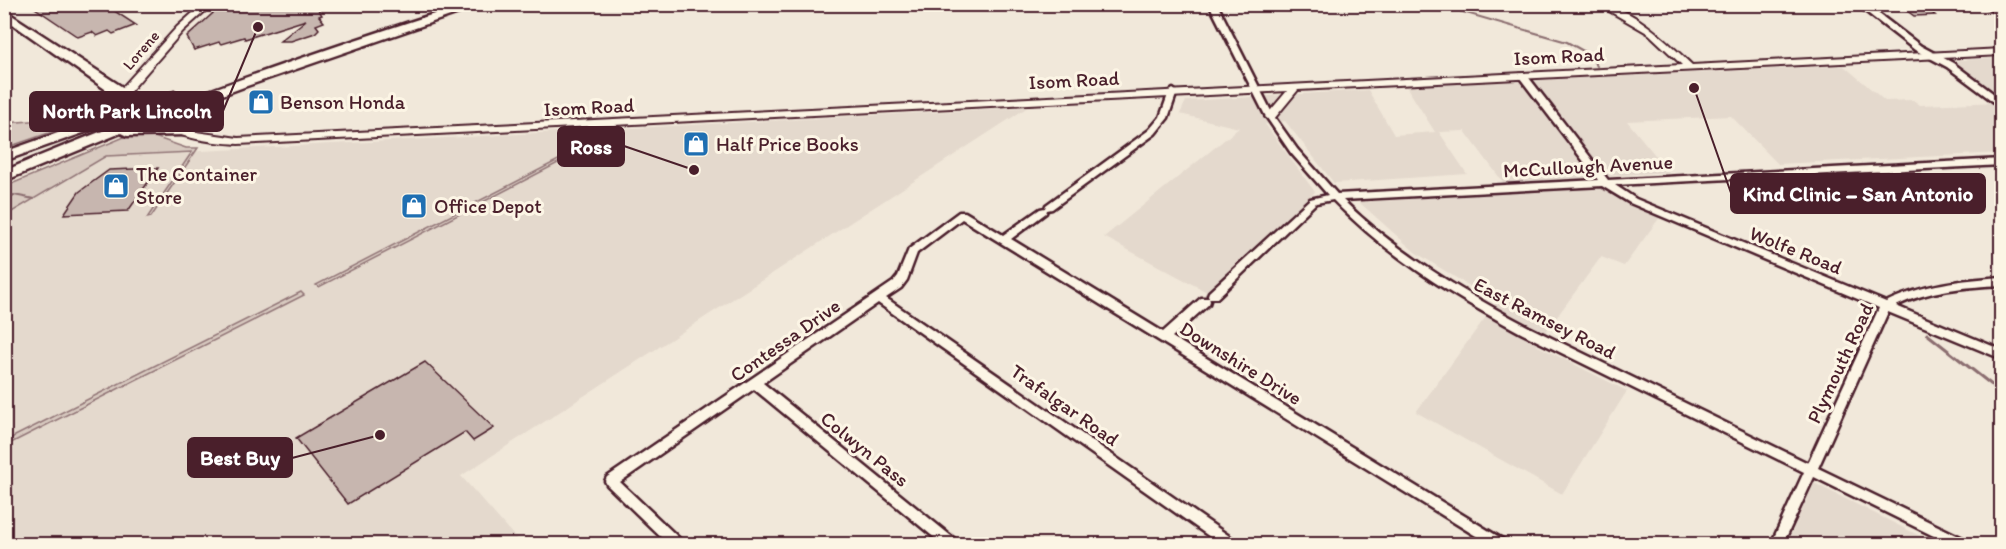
<svg xmlns="http://www.w3.org/2000/svg" width="2006" height="549" font-family="Itim,sans-serif">
<style>
.built{fill:#e4d9cd}
.green{fill:#d8cac0;stroke:#917476;stroke-width:1.5}
.lines{fill:none;stroke-linecap:round;stroke-linejoin:round}
.stream-far1{stroke:#8b6d6f;stroke-width:2}
.stream{stroke:#8b6d6f;stroke-width:3}
.building{fill:#c7b6af;stroke:#4a1f2b;stroke-width:1.5}
.minor-casing{stroke:#4a1f2b;stroke-width:5}
.tertiary-casing{stroke:#4a1f2b;stroke-width:4}
.secondary-casing{stroke:#4a1f2b;stroke-width:5}
.primary-casing{stroke:#4a1f2b;stroke-width:5}
.motorway-casing{stroke:#4a1f2b;stroke-width:4}
.minor{fill:#fcf5e5;fill-rule:evenodd}
.tertiary{fill:#fcf5e5;fill-rule:evenodd}
.secondary{fill:#fcf5e5;fill-rule:evenodd}
.primary{fill:#fcf5e5;fill-rule:evenodd}
.motorway{fill:#fcf5e5;fill-rule:evenodd}
.labels{text-anchor:middle;dominant-baseline:central;stroke-width:6;stroke-linejoin:round;paint-order:stroke}
.far-street-label{font-size:16px;fill:#4a1f2b;stroke:#fcf5e5}
.street-label{font-size:20px;fill:#4a1f2b;stroke:#fcf5e5}
.poi-label{font-size:20px;fill:#4a1f2b;stroke:#fcf5e5;text-anchor:start}
.leader{fill:none;stroke:#4a1f2b;stroke-width:2}
.callout-dot{fill:#4a1f2b;stroke:#fcf5e5;stroke-width:2}
.callout{fill:#4a1f2b;stroke:#4a1f2b;stroke-width:2}
.callout-label{font-size:21px;text-anchor:middle;font-weight:bold;fill:#fff}
</style>
<rect width="100%" height="100%" fill="#f1e8da"/>
<filter id="ink" filterUnits="userSpaceOnUse"><feTurbulence type="fractalNoise" baseFrequency=".0167" numOctaves="2"/><feDisplacementMap in="SourceGraphic" scale="12" xChannelSelector="R" yChannelSelector="G"/><feConvolveMatrix kernelMatrix="1 2 1 2 8 2 1 2 1" color-interpolation-filters="sRGB"/></filter>
<g filter="url(#ink)">
<g class="built">
<path d="M2001 58V98L1956 64 1958 60Z"/>
<path d="M1844 66 1885 101 1913 100 1920 105 2001 102V153L1778 164 1731 116 1627 121 1669 172 1595 177 1610 193 1660 217 1624 266 1601 257 1536 345 1627 391 1562 494 1416 412 1496 303 1415 252 1359 202 1511 193 1465 131 1439 132 1467 174 1334 183 1285 121 1265 124 1315 192 1207 292 1104 237 1239 128 1180 114 1186 101 1368 90 1394 135 1435 132 1406 86Z"/>
<path d="M1028 107 461 476 521 544H5L4 216 107 156Z"/>
<path d="M1814 483 1936 544H1787Z"/>
</g>
<g class="green">
<path d="M104 101 110 103 109 108 90 119 5 148V123L57 119 62 121 88 116 91 108 89 104Z"/>
<path d="M620 129 618 132 319 287 316 285 576 151 575 148 589 137 591 131Z"/>
<path d="M146 134 186 148H198L151 217 147 218 192 152 106 156 5 216 4 187 129 135Z"/>
<path d="M301 292 304 295 5 446V441Z"/>
</g>
<g class="lines">
<g class="stream-far1">
<path d="M1435 4 1567 42 1587 53 1597 66"/>
<path d="M4 200 14 195 34 199"/>
</g>
<path class="stream" d="M1927 334 2002 393"/>
</g>
<g class="building">
<path d="M29 4H104L136 25 113 34 109 31 97 36 92 32 78 37Z"/>
<path d="M223 4H315L322 15 319 16 324 22 316 25 319 29 315 33 291 41H280L306 20 245 39 244 37 221 44 219 42 194 50 187 37Z"/>
<path d="M1898 4H1920L1935 15 1914 16Z"/>
<path d="M158 168 128 211 64 214 79 192 109 170Z"/>
<path d="M425 362 494 428 473 441 465 432 348 504 296 438Z"/>
</g>
<g class="lines">
<defs>
<g id="minor">
<path d="M1209 4H1217L1273 115 1297 149 1337 194 1598 180 1520 78V74H1526L1608 180 2002 159V165L1615 185 1636 199 1886 302C1923 284 1961 280 2002 277V285C1965 287 1929 290 1896 306L2002 350V359L1888 312 1818 468 1967 540 1968 544H1950L1814 477 1783 544H1771L1804 472 1521 333C1453 296 1387 256 1333 200L1316 203 1217 298H1209L1208 295 1209 292 1310 199 1328 195 1291 153 1265 115ZM1602 186 1630 203 1879 308 1808 463 1529 327C1463 292 1397 253 1343 200Z"/>
<path d="M1856 4H1866L1921 46 1953 63 2002 100V108L1947 67 1915 50Z"/>
<path d="M1173 89 1177 92 1168 118 1155 134 1052 209 1047 210 1046 213 1011 239 1163 332 1201 298H1209L1210 301 1209 304 1172 337 1504 540 1505 544H1489L962 219 917 253 907 280 901 288 886 298 1235 540 1236 544H1220L878 303 763 383 956 540 957 544H942L754 389 620 482 681 540 682 544H668L607 485 605 481 607 477 893 282 898 276 909 249 959 212H965L1003 235 1040 209 1045 208 1046 205 1149 130 1160 117 1169 92Z"/>
</g>
<g id="tertiary">
<path d="M203 4H213L183 31 127 95H119V91L177 27Z"/>
<path d="M1597 4C1630 4 1669 43 1692 65L2002 49V55L1298 90 1274 119 1270 120 1265 117 1287 91 238 144C209 142 170 138 148 116L153 113 177 125 196 132 238 138 1682 65 1649 34Z"/>
</g>
<path id="secondary" d="M4 10 127 90 157 113 159 116 157 119H149L124 102C118 113 104 129 90 127L89 124 90 121 109 107 115 96 4 18Z"/>
<g id="primary">
<path d="M465 4H485L244 87 139 126 181 128 186 129 188 132 186 135 127 136 121 133 4 181V171C155 107 309 54 465 4Z"/>
<path d="M174 92 179 93 181 96 179 99 4 161V152Z"/>
</g>
<path id="motorway" d="M1982 4H1997L2002 7V18Z"/>
</defs>
<use href="#minor" class="minor-casing"/>
<use href="#tertiary" class="tertiary-casing"/>
<use href="#secondary" class="secondary-casing"/>
<use href="#primary" class="primary-casing"/>
<use href="#motorway" class="motorway-casing"/>
<use href="#minor" class="minor"/>
<use href="#tertiary" class="tertiary"/>
<use href="#secondary" class="secondary"/>
<use href="#primary" class="primary"/>
<use href="#motorway" class="motorway"/>
</g>
</g>
<defs>
<symbol id="shop-square" viewBox="-11 -11 22 22"><rect x="-9" y="-9" width="18" height="18" rx="4" fill="#1f6fb2" stroke="#fcf5e5"/><path d="M-5-2.5h2.3a2.7 3.5 0 0 1 5.4 0H5L5.5 6h-11ZM-1.5-2.5h3a1.5 2.3 0 0 0-3 0Z" fill="#fff"/></symbol>
</defs>
<g fill-rule="evenodd">
<use href="#shop-square" x="246" y="87" width="30" height="30"/>
<use href="#shop-square" x="681" y="129" width="30" height="30"/>
<use href="#shop-square" x="101" y="171" width="30" height="30"/>
<use href="#shop-square" x="399" y="191" width="30" height="30"/>
</g>
<g class="labels">
<g class="far-street-label">
<text transform="translate(141 50) rotate(-49)">Lorene</text>
</g>
<g class="street-label">
<text transform="translate(1559 56) rotate(-3)">Isom Road</text>
<text transform="translate(1074 80) rotate(-3)">Isom Road</text>
<text transform="translate(589 107) rotate(-3)">Isom Road</text>
<text transform="translate(1588 166) rotate(-3)">McCullough Avenue</text>
<text transform="translate(1796 250) rotate(22)">Wolfe Road</text>
<text transform="translate(1545 318) rotate(27)">East Ramsey Road</text>
<text transform="translate(785 340) rotate(-35)">Contessa Drive</text>
<text transform="translate(1241 363) rotate(32)">Downshire Drive</text>
<text transform="translate(1840 363) rotate(-65)">Plymouth Road</text>
<text transform="translate(1065 405) rotate(35)">Trafalgar Road</text>
<text transform="translate(865 449) rotate(39)">Colwyn Pass</text>
</g>
<g class="poi-label">
<text x="280" y="102">Benson Honda</text>
<text x="716" y="144">Half Price Books</text>
<text x="136" y="174">The Container<tspan x="136" dy="23">Store</tspan></text>
<text x="434" y="206">Office Depot</text>
</g>
</g>
<path class="leader" d="M258 27L223 111M694 170L624 146M1694 88L1731 193M380 435L292 458"/>
<g class="callout-dot">
<circle cx="258" cy="27" r="6"/>
<circle cx="694" cy="170" r="6"/>
<circle cx="1694" cy="88" r="6"/>
<circle cx="380" cy="435" r="6"/>
</g>
<g class="callout">
<rect x="30" y="92" width="193" height="39" rx="6"/>
<rect x="558" y="127" width="66" height="39" rx="6"/>
<rect x="1731" y="174" width="254" height="39" rx="6"/>
<rect x="188" y="438" width="104" height="39" rx="6"/>
</g>
<g class="callout-label">
<text x="127" y="118">North Park Lincoln</text>
<text x="591" y="154">Ross</text>
<text x="1858" y="201">Kind Clinic – San Antonio</text>
<text x="240" y="465">Best Buy</text>
</g>
<rect width="2006" height="549" fill="none" stroke="#fcf5e5" stroke-width="24"/>
<rect x="12" y="12" width="1982" height="525" fill="none" stroke="#4a1f2b" stroke-width="2" filter="url(#ink)"/>
</svg>
